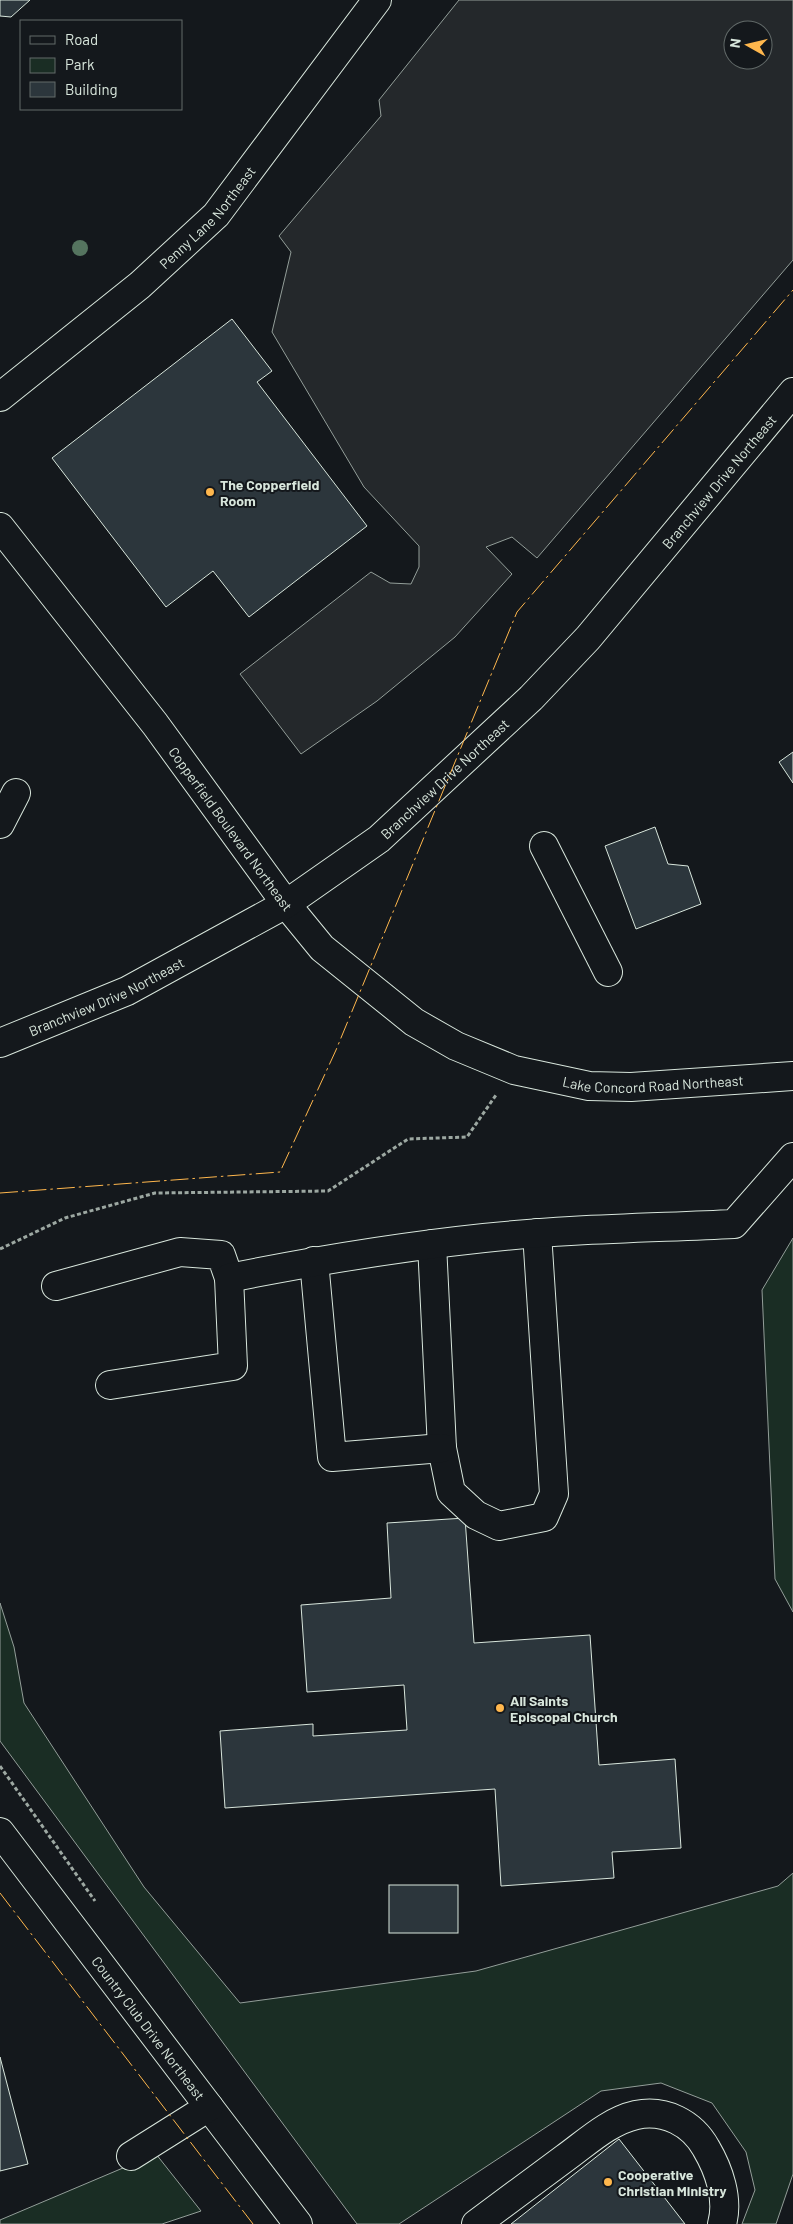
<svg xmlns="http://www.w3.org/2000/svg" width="793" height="2224" font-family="Barlow,sans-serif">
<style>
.green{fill:#1a2d24;stroke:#939e99}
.parking{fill:#24282b;stroke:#939e99;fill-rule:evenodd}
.building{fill:#2c363c;stroke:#d8e6dc}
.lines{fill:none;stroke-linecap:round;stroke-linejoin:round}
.minor-casing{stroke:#d8e6dc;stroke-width:30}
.major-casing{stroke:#d8e6dc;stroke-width:30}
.path{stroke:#9da8a2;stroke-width:3;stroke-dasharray:4 2.5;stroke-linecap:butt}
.minor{stroke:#14181c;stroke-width:28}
.major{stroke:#14181c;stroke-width:28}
.power{stroke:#ffb74d;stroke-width:1;stroke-dasharray:18 4 2.5 4;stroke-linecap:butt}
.tree{fill:#55745f}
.poi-dot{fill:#ffb74d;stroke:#14181c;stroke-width:2}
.labels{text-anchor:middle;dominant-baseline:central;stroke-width:4;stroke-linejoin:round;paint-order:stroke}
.street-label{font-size:14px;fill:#d8e6dc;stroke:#14181c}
.poi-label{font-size:14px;font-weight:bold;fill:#d8e6dc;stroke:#14181c;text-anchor:start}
</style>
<rect width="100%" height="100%" fill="#14181c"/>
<g class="green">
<path d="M793 1238V1612L775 1579 762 1290Z"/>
<path d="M0 1603 14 1647 24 1703 144 1887 240 2003 476 1971 778 1886 793 1873V2174L776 2224H742L755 2190 746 2152 712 2103 661 2083 601 2091 399 2224H357L0 1741Z"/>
<path d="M156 2154 201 2211 162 2224H0V2220Z"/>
</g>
<path class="parking" d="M459 0H793V260L537 558 512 537 486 547 512 574 455 637 377 701 301 754 240 674 371 572 390 583 411 584 419 567V546L364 487 272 332 291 252 279 236 381 116 379 100ZM733 30H763V60H733Z"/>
<g class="building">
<path d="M0 0H30L11 17 0 16Z"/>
<path d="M232 319 272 371 257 382 367 526 249 617 213 571 166 607 52 458Z"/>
<path d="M793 752V783L779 762Z"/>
<path d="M655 827 668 864 688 866 701 904 636 929 605 846Z"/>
<path d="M465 1518 474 1643 590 1635 599 1765 675 1759 681 1848 612 1852 614 1878 501 1886 495 1789 225 1808 220 1731 313 1724V1736L407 1730 404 1685 307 1692 301 1605 391 1598 387 1523Z"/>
<rect x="389" y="1885" width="69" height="48"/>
<path d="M0 2057 28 2164 0 2171Z"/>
<path d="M619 2139 685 2224H511Z"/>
</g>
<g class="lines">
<defs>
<g id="minor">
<path id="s1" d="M0 397 140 285 216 215 377 0"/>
<path d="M0 824 16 793"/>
<path d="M544 846 608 972"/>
<path d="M432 1244 442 1448 451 1492 476 1515 499 1526 544 1517 554 1494 537 1233"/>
<path d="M314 1261 332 1457 442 1448"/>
<path d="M56 1286 180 1252 221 1255 229 1278"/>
<path d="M110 1385 233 1366 229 1278C314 1261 399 1247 484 1238 567 1229 651 1228 734 1224L793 1157"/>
<path id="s2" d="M0 1832 298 2224"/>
<path d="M131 2156 209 2107"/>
<path d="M476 2224C506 2202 535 2180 565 2158 586 2143 609 2121 636 2115 665 2109 692 2123 706 2148 719 2170 729 2199 722 2224"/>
</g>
<g id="major">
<path id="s3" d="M0 527 155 724 286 904 322 948 414 1022 456 1046 514 1070 589 1086 631 1087 793 1076"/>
<path id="s4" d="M0 1043 127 991 286 904 379 839 531 698 588 638 793 392"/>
</g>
</defs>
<use href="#minor" class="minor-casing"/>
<use href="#major" class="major-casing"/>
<g class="path">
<path d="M0 1249 65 1218 155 1193 328 1191 408 1139 467 1137 496 1095"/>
<path d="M0 1766 95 1901"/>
</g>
<use href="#minor" class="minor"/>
<use href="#major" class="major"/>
<g class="power">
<path d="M0 1193 280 1172 336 1050 517 612 793 290"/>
<path d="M0 1893 253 2224"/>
</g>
</g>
<circle class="tree" cx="80" cy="248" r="8"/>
<g class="poi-dot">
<circle cx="210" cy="492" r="5"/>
<circle cx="500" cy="1708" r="5"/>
<circle cx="608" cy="2182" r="5"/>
</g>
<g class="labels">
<g class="street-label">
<text stroke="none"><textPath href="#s1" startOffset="275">Penny Lane Northeast</textPath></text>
<text stroke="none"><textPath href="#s4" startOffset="926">Branchview Drive Northeast</textPath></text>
<text stroke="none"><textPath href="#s4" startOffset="521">Branchview Drive Northeast</textPath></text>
<text stroke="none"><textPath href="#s3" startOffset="380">Copperfield Boulevard Northeast</textPath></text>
<text stroke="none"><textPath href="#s4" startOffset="116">Branchview Drive Northeast</textPath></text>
<text stroke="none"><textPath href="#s3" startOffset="900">Lake Concord Road Northeast</textPath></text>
<text stroke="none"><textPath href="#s2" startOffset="246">Country Club Drive Northeast</textPath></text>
</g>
<g class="poi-label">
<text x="220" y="484">The Copperfield<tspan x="220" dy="16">Room</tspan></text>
<text x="510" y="1700">All Saints<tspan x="510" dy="16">Episcopal Church</tspan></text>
<text x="618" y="2174">Cooperative<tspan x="618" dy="16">Christian Ministry</tspan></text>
</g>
</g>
<rect x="20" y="20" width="162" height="90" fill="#14181c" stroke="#626a69"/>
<rect x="30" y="36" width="25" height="8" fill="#14181c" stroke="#626a69"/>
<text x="65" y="45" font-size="15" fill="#d8e6dc">Road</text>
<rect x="30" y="58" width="25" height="15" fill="#1a2d24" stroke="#626a69"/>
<text x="65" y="70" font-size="15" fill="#d8e6dc">Park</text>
<rect x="30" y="82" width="25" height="15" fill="#2c363c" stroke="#626a69"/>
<text x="65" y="95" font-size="15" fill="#d8e6dc">Building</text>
<g transform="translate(748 45) rotate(278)"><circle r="24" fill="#14181c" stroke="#626a69"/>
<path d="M0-4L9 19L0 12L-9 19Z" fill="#ffb74d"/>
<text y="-8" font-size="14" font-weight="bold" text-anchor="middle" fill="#d8e6dc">N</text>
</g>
</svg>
